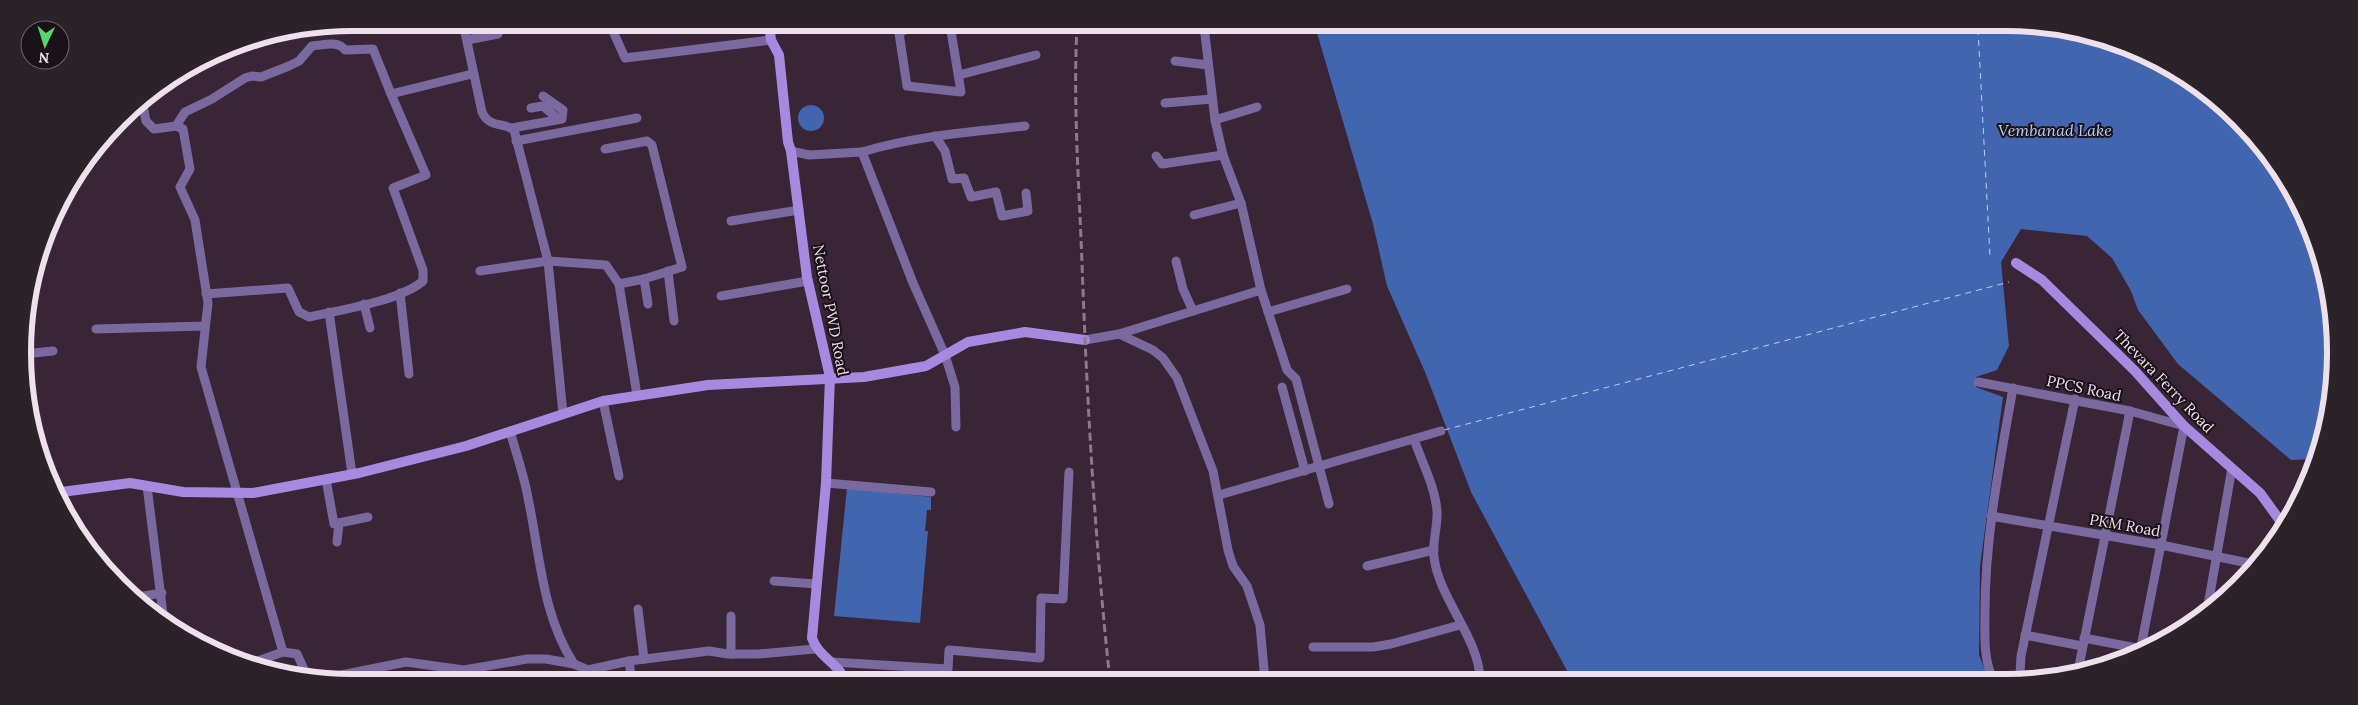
<svg xmlns="http://www.w3.org/2000/svg" width="2358" height="705" font-family="Lora,serif">
<style>
.water{fill:#4165af}
.lines{fill:none;stroke-linecap:round;stroke-linejoin:round}
.ferry{stroke:#b9cef7;stroke-width:1;stroke-dasharray:6 5;stroke-linecap:butt}
.street{stroke:#7a699f;stroke-width:9}
.secondary{stroke:#a68ae0;stroke-width:10}
.rail{stroke:#8b7a88;stroke-width:3;stroke-dasharray:8 4;stroke-linecap:butt}
.labels{text-anchor:middle;dominant-baseline:central;stroke-width:4;stroke-linejoin:round;paint-order:stroke}
.street-label{font-size:15px;fill:#efe1ec;stroke:#1b1219}
.water-label{font-size:16px;font-style:italic;fill:#b9cef7;stroke:#1b1219}
.rim{fill:none;stroke:#efe1ec;stroke-width:6}
</style>
<rect width="100%" height="100%" fill="#392536"/>
<g class="water">
<path d="M1315 26 2070 29C2112 42 2152 54 2189 78 2297 150 2355 290 2329 416 2326 431 2319 445 2313 459L2291 460 2178 364 2138 310 2131 291 2112 258 2087 236 2021 229 2001 262 2009 346 1997 370 1976 377V387L2003 397 1980 566 1979 655 1989 680H1572L1471 492 1425 372 1387 286 1373 224Z"/>
<circle cx="811" cy="118" r="13"/>
<path d="M847 488 931 497V510H927L925 531H928L920 623 834 616Z"/>
</g>
<g class="lines">
<g class="ferry">
<path d="M1978 29 1990 257"/>
<path d="M1444 430 2009 282"/>
</g>
<g class="street">
<path d="M463 23 482 112C489 128 503 122 514 130L548 261 563 414"/>
<path d="M605 25 612 29 625 58 771 40"/>
<path d="M897 25 899 33 915 25"/>
<path d="M899 33 907 86 961 92 950 25"/>
<path d="M467 40 498 34"/>
<path d="M1175 61 1208 65"/>
<path d="M959 75 1036 55"/>
<path d="M142 100 146 121 154 129 176 126 183 129 190 169 180 187 195 220 208 303 201 367 283 652 249 664"/>
<path d="M1165 103 1212 99"/>
<path d="M531 108 543 106 558 119"/>
<path d="M1215 120 1257 107"/>
<path d="M176 126 185 112 212 99 245 78 252 76 261 77 289 66 299 61 312 46C323 45 338 40 345 50L373 49 391 94 472 74"/>
<path d="M512 128 562 119 563 110 543 96"/>
<path d="M935 136 945 151 952 179 964 178 971 197 996 192 1002 216 1028 211 1026 193"/>
<path d="M516 141 637 118"/>
<path d="M605 149 647 141 652 145 682 267 644 279 619 284"/>
<path d="M791 151 809 155 862 152 913 283 945 355 955 387 956 427"/>
<path d="M862 152C915 136 970 132 1025 126"/>
<path d="M1156 156 1162 164 1223 155"/>
<path d="M1194 215 1241 203"/>
<path d="M731 221 799 210"/>
<path d="M1176 261 1183 289 1193 311"/>
<path d="M480 271 548 261 606 265 619 284 637 395"/>
<path d="M668 271 674 321"/>
<path d="M644 279 648 304"/>
<path d="M1261 290 1287 370 1296 379 1329 504"/>
<path d="M400 293 409 374"/>
<path d="M206 294 288 288 299 312 309 317C340 310 400 301 423 281V270L393 188 426 175 391 94"/>
<path d="M721 296 808 281"/>
<path d="M364 304 370 328"/>
<path d="M329 312 352 474"/>
<path d="M1268 312 1347 289"/>
<path d="M96 329 205 326"/>
<path d="M1119 334 1153 350 1163 358 1177 378 1213 471 1228 550 1233 566 1247 586 1260 625 1265 681"/>
<path d="M1085 340 1119 334 1261 290 1241 203 1223 155 1215 120 1204 26"/>
<path d="M24 354 53 351"/>
<path d="M1978 382 2130 411 2184 426 2140 652"/>
<path d="M1282 387 1305 471"/>
<path d="M603 401 619 476"/>
<path d="M510 431C516 453 524 475 528 498 540 554 542 615 574 664"/>
<path d="M1414 439C1422 463 1435 486 1437 511 1438 526 1432 542 1434 557 1439 600 1480 638 1480 681"/>
<path d="M326 479 334 524 368 517"/>
<path d="M826 483 931 492"/>
<path d="M147 486 164 622"/>
<path d="M1219 495 1441 431"/>
<path d="M1991 516 2161 545 2253 564"/>
<path d="M337 542 339 523"/>
<path d="M1367 566 1434 550"/>
<path d="M774 581 817 584"/>
<path d="M138 597 162 593"/>
<path d="M638 609 644 659"/>
<path d="M2207 611 2232 468"/>
<path d="M2025 635 2082 646"/>
<path d="M2084 638 2147 650"/>
<path d="M1313 647H1373L1391 644 1460 625"/>
<path d="M283 652 297 654 308 678"/>
<path d="M731 654V616"/>
<path d="M629 661 632 682"/>
<path d="M832 662 948 669 949 650 1040 658 1041 598 1063 599 1069 472"/>
<path d="M2078 671 2130 411"/>
<path d="M321 679 406 662 464 670 527 659H546L574 664 588 670 629 661 709 651 728 654H758L815 649"/>
<path d="M1993 680C1983 657 1985 636 1985 612 1985 536 2000 462 2013 388"/>
<path d="M2022 680 2020 674 2021 656 2075 399"/>
</g>
<g class="secondary">
<path d="M769 24 771 40 779 55 788 142 791 151 807 277 830 377 826 483 812 638C818 657 839 663 846 682"/>
<path d="M2016 263 2042 280 2135 371 2184 426 2260 493 2284 526"/>
<path d="M54 493 130 483 183 492 253 493 359 473 466 446 603 401 708 385 864 377 926 366 968 342 1025 332 1085 340"/>
</g>
<path class="rail" d="M1077 25C1073 104 1079 184 1082 263 1087 403 1095 542 1110 681"/>
</g>
<g class="labels">
<g class="street-label">
<text transform="translate(831 310) rotate(79)">Nettoor PWD Road</text>
<text transform="translate(2164 381) rotate(46)">Thevara Ferry Road</text>
<text transform="translate(2084 388) rotate(12)">PPCS Road</text>
<text transform="translate(2125 525) rotate(10)">PKM Road</text>
</g>
<g class="water-label">
<text x="2055" y="130">Vembanad Lake</text>
</g>
</g>
<path d="M0 0H2358V705H0ZM352 31H2006A321 321 0 0 1 2327 352V353A321 321 0 0 1 2006 674H352A321 321 0 0 1 31 353V352A321 321 0 0 1 352 31Z" fill="#2c232a" fill-rule="evenodd"/>
<path class="rim" d="M352 31H2006A321 321 0 0 1 2327 352V353A321 321 0 0 1 2006 674H352A321 321 0 0 1 31 353V352A321 321 0 0 1 352 31Z"/>
<g transform="translate(45 45) rotate(184)"><circle r="24" fill="#1b1219" stroke="#70656d"/>
<path d="M0-4L9 19L0 12L-9 19Z" fill="#59d56f"/>
<text y="-8" font-size="14" font-weight="bold" text-anchor="middle" fill="#efe1ec">N</text>
</g>
</svg>
